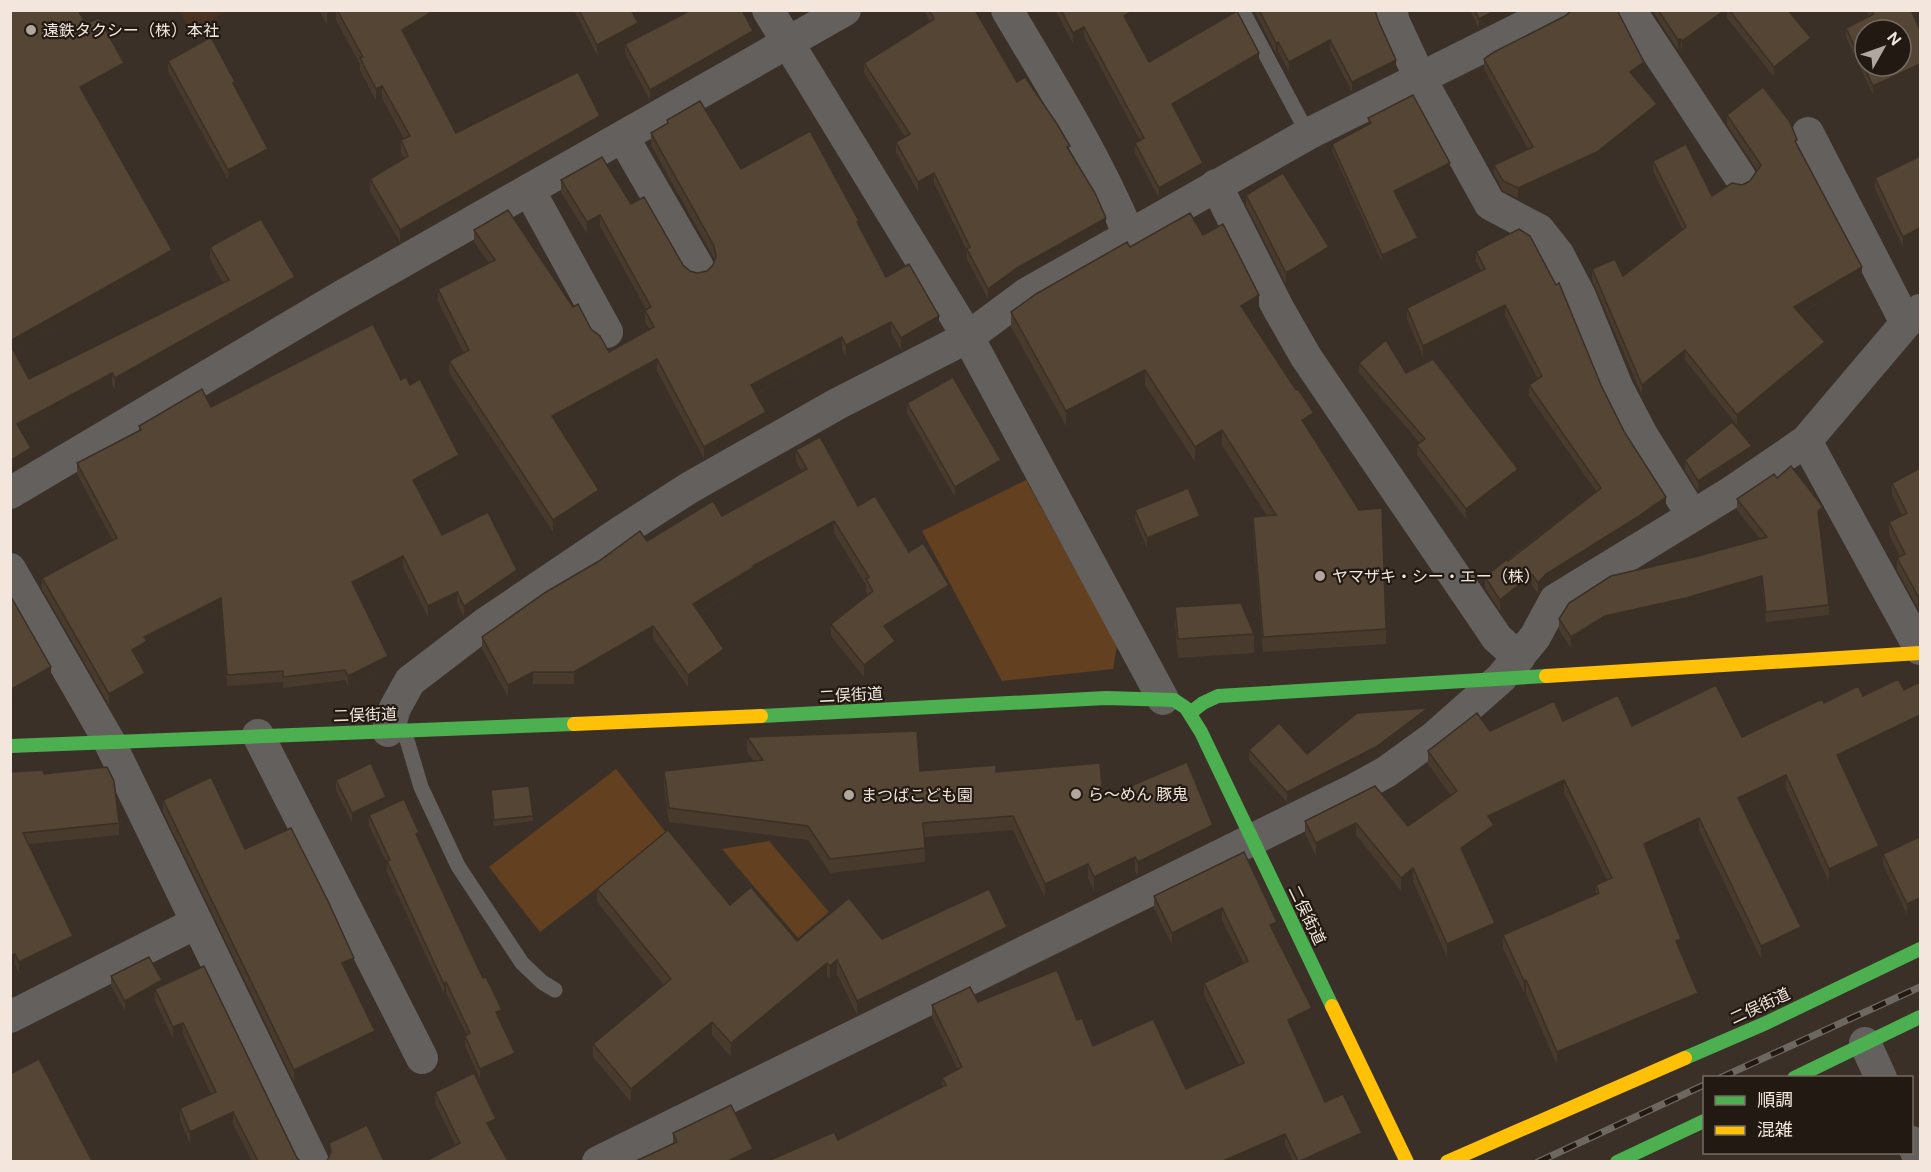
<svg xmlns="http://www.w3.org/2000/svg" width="1931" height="1172" font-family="'DM Sans','Noto Sans JP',sans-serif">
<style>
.built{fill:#493320}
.green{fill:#624020}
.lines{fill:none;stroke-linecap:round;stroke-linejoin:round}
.lane{stroke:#64605d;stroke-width:15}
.street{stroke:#64605d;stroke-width:32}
.fast{stroke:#4caf50;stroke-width:14}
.slow{stroke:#ffc107;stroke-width:14}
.rail-casing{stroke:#6d6761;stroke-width:7}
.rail{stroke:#221912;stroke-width:4.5;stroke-dasharray:14;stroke-linecap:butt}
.wall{fill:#483b2e}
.shaded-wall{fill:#3b3025}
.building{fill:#544535;stroke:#3b3025;stroke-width:1.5;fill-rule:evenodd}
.poi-dot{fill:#b2a79e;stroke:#221912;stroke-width:2}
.labels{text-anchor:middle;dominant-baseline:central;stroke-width:4.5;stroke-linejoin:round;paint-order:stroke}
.poi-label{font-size:16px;fill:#f3e7dd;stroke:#221912;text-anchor:start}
.street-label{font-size:16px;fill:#f3e7dd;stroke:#221912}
</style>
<rect width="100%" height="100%" fill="#3a3028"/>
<path class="built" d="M179 11H227L191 32Z"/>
<g class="green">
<path d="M1026 480 1117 645 1113 669 1002 681 922 531Z"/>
<path d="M616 769 667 834 540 932 489 867Z"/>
<path d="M769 841 829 912 798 938 722 849Z"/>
</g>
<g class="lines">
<g class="lane">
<path d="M1242 10 1308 134"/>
<path d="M404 730 421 787 458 866 522 963 542 982 555 990"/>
</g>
<g class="street">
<path d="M768 10 968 337 1163 699"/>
<path d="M1007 10C1051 84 1096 156 1129 235"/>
<path d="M1391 10 1394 22 1420 78 1490 204 1539 230 1558 254 1580 296 1618 389 1642 435 1692 515"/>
<path d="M1630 10 1740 177"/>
<path d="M1808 133 1906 323"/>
<path d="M623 137 698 267"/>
<path d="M1216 185 1278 308 1306 357 1497 638 1519 658"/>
<path d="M529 190 607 332"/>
<path d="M1806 441 1920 649"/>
<path d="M10 493 342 296 845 10"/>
<path d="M10 569 109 741 313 1162"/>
<path d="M388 731 395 708 410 681 486 623 619 533 689 488 837 404 968 337 1026 294 1308 134 1557 10"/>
<path d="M258 735 422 1058"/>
<path d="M10 1017 196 923"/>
<path d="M1865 1043 1881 1078"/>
<path d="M1912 1142 1920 1161"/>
<path d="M598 1162 1355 789 1386 772 1433 738 1501 678 1535 637 1555 600 1730 493 1806 441 1906 323 1920 310"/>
</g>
<g class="fast">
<path d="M1190 713 1203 703 1218 696 1546 676"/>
<path d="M761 716 1106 698 1174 700 1186 708 1201 732 1332 1006"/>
<path d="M10 746 574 724"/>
<path d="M1685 1058 1766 1023 1920 949"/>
<path d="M1794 1078 1920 1017"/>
<path d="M1617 1162 1704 1121"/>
</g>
<g class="slow">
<path d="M1546 676 1920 653"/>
<path d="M574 724 761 716"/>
<path d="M1332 1006 1407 1162"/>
<path d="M1447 1162 1685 1058"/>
</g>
<defs>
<g id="rail">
<path d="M1720 1078 1920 987"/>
<path d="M1538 1162 1704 1085"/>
</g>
</defs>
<use href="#rail" class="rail-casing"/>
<use href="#rail" class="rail"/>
</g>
<g class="wall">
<path d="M10 10 86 24 124 75 85 96 172 262 14 351 29 379 223 283 210 259V247L295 290 115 390 112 385 23 433 31 460 10 473Z"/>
<path d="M319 10H456L407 39 456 133 600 129 400 242 370 191V179L404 158 401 153V140L404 139 382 98 376 101 360 70V64L336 20 327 25Z"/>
<path d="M574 10H631L638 33 597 55Z"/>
<path d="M924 10H975L1017 82 1070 151 1106 228 1017 278 988 299 967 259V251L934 183 918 192 896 152V142L905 137 864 73V63L930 22Z"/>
<path d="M1055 10H1152L1128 24 1149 62 1259 63 1176 112 1203 173 1159 198 1135 153V143L1140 140 1084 37 1073 43Z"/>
<path d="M1254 10H1375L1396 70 1352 92 1330 50 1289 72 1278 51 1276 53Z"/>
<path d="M1470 10H1516L1479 29Z"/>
<path d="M1652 10H1788L1811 48 1774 77 1727 18 1682 51 1681 48 1678 50Z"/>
<path d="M1866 10H1911L1873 95 1846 37V28L1869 17Z"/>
<path d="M753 42 650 100 625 54V44Z"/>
<path d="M1484 59 1644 72 1635 78 1657 114 1597 162 1518 198 1503 191 1494 174V165L1528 149 1484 69Z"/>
<path d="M168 61 235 88 268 159 228 180 168 71Z"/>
<path d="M1727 115 1797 144 1862 277 1800 314 1825 352 1737 425 1685 360 1642 395 1592 280V269L1623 276 1683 230 1653 171V161L1712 196 1750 181 1757 170 1727 125Z"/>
<path d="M1368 118 1450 169 1397 197 1418 244 1382 262 1332 150V144L1369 125Z"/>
<path d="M667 120 741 169 859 226 886 277 939 328 901 350 891 333 846 357 842 349 756 394 766 423 704 459 657 371 557 425 599 502 553 532 449 373V361L464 353 438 301V289L489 263 474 242V230L573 307 609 352 650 330 645 322V310L646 309 600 226 587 234 561 192V180L631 204 683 265 690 271 697 273 707 271 713 265 714 261V258L651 145V133L667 124Z"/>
<path d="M1920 156 1903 247 1875 189V178Z"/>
<path d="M1246 195 1329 257 1286 284 1246 205Z"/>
<path d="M1203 235 1259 310 1248 317 1314 427 1309 431 1386 629V644L1263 652 1253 531V517L1267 516 1222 445 1195 462 1145 385 1066 426 1011 327V312L1130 247Z"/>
<path d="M1476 251 1601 385 1625 433 1666 508 1636 529 1546 585 1538 594 1532 585 1500 611 1485 588V577L1596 491 1529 396V385L1538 379 1505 316 1423 357 1407 319V308L1481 271 1476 262Z"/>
<path d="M1359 363 1406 373 1518 479 1466 519 1417 455V445L1420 443 1359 373Z"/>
<path d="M401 380 459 466 418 488 442 535 517 581 464 617 457 603 428 617 403 567 356 591 388 667 348 687 345 680 283 688V682L227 686 221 609 147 646V652L136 658 145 684 109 705 42 589V578L113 541 77 474V463L139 430V426L211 407Z"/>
<path d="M907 403 1001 470 955 497 907 413Z"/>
<path d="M796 450 909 552 949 597 890 634 895 653 864 677 831 636V624L868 595 866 591V585L834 533 754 577V579L699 613 724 661 688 687 653 638 574 684H533L508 697 482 649V637L647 541 722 516 802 471 796 462Z"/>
<path d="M1752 456 1698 491 1685 470V460Z"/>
<path d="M1920 468V607L1918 608 1897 570V558L1900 557 1889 534V522L1902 515 1892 495V483Z"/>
<path d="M1777 478 1823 517 1819 521 1829 605V615L1766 622 1762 586 1686 608 1605 626 1571 648 1559 630V619L1698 556 1760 539 1737 510V499Z"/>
<path d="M1135 510 1200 526 1147 548 1135 520Z"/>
<path d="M1175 607 1254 634V653L1178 658 1175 625Z"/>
<path d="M1920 685V728L1842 765 1879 859 1829 882 1786 788 1743 809 1801 940 1761 959 1699 830 1648 855 1681 952H1680L1698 1006 1557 1065 1526 993H1524L1503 948V935L1596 894V885L1607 880 1564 793 1494 826V838L1466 858 1495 936 1447 957 1413 881 1401 891 1356 835 1316 856 1305 834V821L1375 786 1408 826 1451 796 1428 764V751L1490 731 1563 721 1632 726 1742 737 1824 703 1863 696 1904 690Z"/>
<path d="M1428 719 1376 757 1287 802 1249 760V750L1307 754Z"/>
<path d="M747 737 920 771 996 772 1103 798 1213 839 1138 876 1135 871 1094 891 1088 878 1045 898 1013 830 924 837 925 862 830 873 808 840 669 822 664 786V771L754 761 747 752Z"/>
<path d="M10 772 44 774 119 823V835L28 844 73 948 19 974 15 965 10 968Z"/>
<path d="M336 780 386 807 352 823 336 790Z"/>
<path d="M491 790 533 816V821L494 826Z"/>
<path d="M163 800 245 849 354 970 347 973 375 1043 294 1082 163 812Z"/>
<path d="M369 815 419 840 502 1020 500 1021 515 1063 480 1079 465 1046V1036L467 1035 446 993 444 994 387 872V863L369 826Z"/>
<path d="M1920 841V908L1907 915 1883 864V854Z"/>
<path d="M1244 852 1277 934 1275 935 1312 1020 1292 1030 1325 1102 1362 1145 1326 1161H1293L1285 1145 838 1140 942 1087V1078L958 1070 932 1017V1005L978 1002 1077 1020 1093 1046 1186 1089 1239 1065 1204 995V983L1244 964 1222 920 1172 945 1154 908V896Z"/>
<path d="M597 889 730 905 797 941 882 939 1007 940 857 1015 837 974 830 979 827 976 731 1057 712 1035 631 1102 593 1057V1044L664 985 597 902Z"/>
<path d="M111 976 162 986 300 1161H252L233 1124 190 1144 180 1120V1108L211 1094 183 1034 173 1039 155 1001V994L125 1011 111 986Z"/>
<path d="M435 1092 496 1131 456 1146 435 1103Z"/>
<path d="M673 1133 753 1160 673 1144Z"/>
</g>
<g class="shaded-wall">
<path d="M331 10H336V20L327 25V13Z"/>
<path d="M435 10H456L402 42V30Z"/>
<path d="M1134 10H1152L1124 26V16Z"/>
<path d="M1496 10H1516L1479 29V19Z"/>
<path d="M1725 10H1727V18L1682 51V41Z"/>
<path d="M638 23V33L597 55V45Z"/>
<path d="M1084 27V37L1073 43V33Z"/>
<path d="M753 31V42L650 100V90Z"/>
<path d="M1811 38V48L1774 77V67Z"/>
<path d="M1681 39V48L1678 50V40Z"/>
<path d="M1330 40V50L1289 72V62Z"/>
<path d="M1278 42V51L1276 53V43Z"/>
<path d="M1259 53V63L1172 114V104Z"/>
<path d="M1396 60V70L1352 92V82Z"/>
<path d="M1644 62V72L1630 81V72Z"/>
<path d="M124 63V75L80 99V87Z"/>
<path d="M1920 64V73L1873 95V86Z"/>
<path d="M382 86V98L376 101V89Z"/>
<path d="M1657 104V114L1597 162 1518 198V188Z"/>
<path d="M600 116V129L400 242V230Z"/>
<path d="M268 149V159L228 180V170Z"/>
<path d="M1203 163V173L1159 198V188Z"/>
<path d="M1450 163V169L1394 198V191Z"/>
<path d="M934 173V183L918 192V182Z"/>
<path d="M600 215V226L587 234V222Z"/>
<path d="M1106 218V228L1017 278 988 299V289L1017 268Z"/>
<path d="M1920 228V238L1903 247V237Z"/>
<path d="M1418 238V244L1382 262V255Z"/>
<path d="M1329 247V257L1286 284V273Z"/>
<path d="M172 250V262L10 353V341Z"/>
<path d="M1862 267V277L1794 317V307Z"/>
<path d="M295 277V290L115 390V378Z"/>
<path d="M1259 295V310L1241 321V306Z"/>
<path d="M1505 305V316L1423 357V346Z"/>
<path d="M939 316V328L901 350V338Z"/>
<path d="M891 322V333L846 357V345Z"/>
<path d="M842 337V349L751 396V385Z"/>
<path d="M1825 342V352L1737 425V415Z"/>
<path d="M1685 350V360L1642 395V385Z"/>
<path d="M657 359V371L552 428V416Z"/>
<path d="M1145 370V385L1066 426V411Z"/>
<path d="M112 373V385L17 436V424Z"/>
<path d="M766 412V423L704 459V447Z"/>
<path d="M1314 413V427L1302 435V420Z"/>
<path d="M1222 430V445L1195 462V447Z"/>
<path d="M1752 446V456L1698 491V481Z"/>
<path d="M31 448V460L10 473V461Z"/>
<path d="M459 455V466L413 490V480Z"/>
<path d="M1001 460V470L955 497V487Z"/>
<path d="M1518 469V479L1466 519V509Z"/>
<path d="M599 490V502L553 532V520Z"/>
<path d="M1666 497V508L1636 529 1546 585 1538 594V583L1546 574Z"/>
<path d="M1823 507V517L1818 521V511Z"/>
<path d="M1200 516V526L1147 548V538Z"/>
<path d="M834 521V533L754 577V579L693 616V604L753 566Z"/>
<path d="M403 556V567L352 593V582Z"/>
<path d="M517 570V581L464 617V606Z"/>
<path d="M1532 574V585L1500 611V600Z"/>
<path d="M1762 576V586L1686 608 1605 626 1571 648V637L1605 616Z"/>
<path d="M949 585V597L884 638V626Z"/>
<path d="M457 592V603L428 617V606Z"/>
<path d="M1920 595V607L1918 608V596Z"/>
<path d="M221 598V609L147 646V652L132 661V650L144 637Z"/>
<path d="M653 626V638L574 684V672Z"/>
<path d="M895 641V653L864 677V665Z"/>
<path d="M724 649V661L688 687V675Z"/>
<path d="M388 656V667L348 687V676Z"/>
<path d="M51 667V677L10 700V690Z"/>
<path d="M533 672V684L508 697V685Z"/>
<path d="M145 673V684L109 705V694Z"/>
<path d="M1428 708V719L1376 757 1287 802V792Z"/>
<path d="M1920 715V728L1837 768V755Z"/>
<path d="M1786 775V788L1738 811V798Z"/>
<path d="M1564 780V793L1494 826V838L1461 861V848L1488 816Z"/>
<path d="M386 797V807L352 823V813Z"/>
<path d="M1699 818V830L1644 857V844Z"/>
<path d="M1356 823V835L1316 856V843Z"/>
<path d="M1213 825V839L1138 876V862Z"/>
<path d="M1879 846V859L1829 882V869Z"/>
<path d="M1135 857V871L1094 891V877Z"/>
<path d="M1088 864V878L1045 898V884Z"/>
<path d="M1413 868V881L1401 891V878Z"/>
<path d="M1920 898V908L1907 915V904Z"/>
<path d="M1222 908V920L1172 945V933Z"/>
<path d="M1277 922V934L1270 937V925Z"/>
<path d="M1495 923V936L1447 957V944Z"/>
<path d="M1007 927V940L857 1015V1001Z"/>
<path d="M1801 927V940L1761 959V946Z"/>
<path d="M73 936V948L19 974V962Z"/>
<path d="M1681 939V952L1676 954V941Z"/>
<path d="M15 954V965L10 968V956Z"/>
<path d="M354 958V970L342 975V963Z"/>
<path d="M837 960V974L830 979V966Z"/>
<path d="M827 963V976L731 1057V1043Z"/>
<path d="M162 980V990L155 989V994L125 1011V1001Z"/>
<path d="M1526 980V993H1524V981Z"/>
<path d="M446 982V993L444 994V984Z"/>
<path d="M1698 993V1006L1557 1065V1052Z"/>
<path d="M1312 1008V1020L1288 1032V1020Z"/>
<path d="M502 1010V1020L496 1023V1012Z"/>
<path d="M712 1022V1035L631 1102V1089Z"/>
<path d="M183 1023V1034L173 1039V1027Z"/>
<path d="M375 1031V1043L294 1082V1070Z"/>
<path d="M515 1053V1063L480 1079V1069Z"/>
<path d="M233 1112V1124L190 1144V1132Z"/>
<path d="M496 1119V1131L487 1135V1123Z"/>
<path d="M1362 1133V1145L1326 1161H1300Z"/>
<path d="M1285 1134V1145L1250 1161H1223Z"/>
<path d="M753 1149V1160L751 1161H728Z"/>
</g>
<g class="building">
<path d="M10 10H78L86 24 99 18 124 63 80 87 172 250 10 341Z"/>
<path d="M337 10H435L402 30 456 133 578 72 600 116 400 230 370 179 408 156 401 140 410 136 382 86 376 89 360 58 363 57Z"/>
<path d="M579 10H631L638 23 597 45Z"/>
<path d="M691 10H742L753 31 650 90 625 44Z"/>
<path d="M929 10H975L1017 82 1025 77 1057 124 1070 146 1067 147 1095 193 1106 218 1017 268 988 289 967 249 970 247 934 173 918 182 896 142 910 134 864 63 934 19Z"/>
<path d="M1061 10H1134L1124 16 1149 62 1237 11 1259 53 1172 104 1203 163 1159 188 1135 143 1144 138 1084 27 1073 33Z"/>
<path d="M1259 10H1375L1378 20 1396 60 1352 82 1330 40 1289 62 1278 42 1276 43Z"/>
<path d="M1475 10H1496L1479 19Z"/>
<path d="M1617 10 1644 62 1630 72 1657 104 1597 152 1518 188 1503 181 1494 165 1533 147 1484 59 1494 52 1565 16 1572 10Z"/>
<path d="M1658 10H1725L1682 41 1681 39 1678 40Z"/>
<path d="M1729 10H1788L1811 38 1774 67Z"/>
<path d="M1871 10H1911L1920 30V64L1873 86 1846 28 1874 14ZM1865 30H1901V66H1865Z"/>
<path d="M211 37 235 82 233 83 268 149 228 170 168 61Z"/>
<path d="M1763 87 1790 122 1797 140 1795 141 1862 267 1794 307 1825 342 1737 415 1685 350 1642 385 1592 269 1615 259 1623 276 1686 227 1653 161 1686 144 1712 196 1732 183 1742 185 1750 181 1761 165 1727 115Z"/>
<path d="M1413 95 1450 163 1394 191 1418 238 1382 255 1332 144 1371 123 1368 118Z"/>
<path d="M700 101 741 169 810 131 859 221 857 222 886 277 909 264 939 316 901 338 891 322 846 345 842 337 751 385 766 412 704 447 657 359 552 416 599 490 553 520 449 361 469 350 438 289 495 260 474 230 508 210 573 307 578 304 591 329 600 336 609 352 654 327 645 310 651 307 600 215 587 222 561 180 602 157 631 204 644 197 683 265 690 271 697 273 707 271 713 265 716 256 714 246 651 133 668 123 667 120Z"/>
<path d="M1920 156V228L1903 237 1875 178Z"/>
<path d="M1283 173 1329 247 1286 273 1246 195Z"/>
<path d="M1190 213 1203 235 1223 224 1259 295 1241 306 1296 390 1298 389 1314 413 1302 420 1359 510 1382 508 1386 629 1263 637 1253 517 1276 515 1222 430 1195 447 1145 370 1066 411 1011 312 1036 294 1127 242 1130 247Z"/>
<path d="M261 219 295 277 115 378 112 373 17 424 31 448 10 461V344L29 379 229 280 210 247Z"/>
<path d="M1519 229 1530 236 1556 285 1559 283 1601 385 1625 433 1666 497 1636 518 1546 574 1538 583 1532 574 1500 600 1485 577 1507 559 1508 561 1601 488 1529 385 1542 376 1505 305 1423 346 1407 308 1485 269 1476 251Z"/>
<path d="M373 324 401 380 406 377 410 385 420 379 459 455 413 480 442 535 488 512 517 570 464 606 457 592 428 606 403 556 352 582 388 656 348 676 345 670 283 677V671L227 675 221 598 144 637 147 641 132 650 145 673 109 694 42 578 117 538 77 463 141 430 139 426 202 389 211 407Z"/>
<path d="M1386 340 1406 373 1433 359 1518 469 1466 509 1417 445 1425 439 1359 363Z"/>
<path d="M953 377 1001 460 955 487 907 403Z"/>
<path d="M1732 422 1752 446 1698 481 1685 460Z"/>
<path d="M820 437 858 506 875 496 909 552 923 543 949 585 884 626 895 641 864 665 831 624 873 591 866 579 869 577 834 521 753 566 754 567 693 604 724 649 688 675 653 626 574 672H533L508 685 482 637 546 592 599 561 640 531 647 541 713 501 722 516 807 469 796 450Z"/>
<path d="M1791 466 1823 507 1818 511 1829 605 1766 612 1762 576 1686 598 1605 616 1571 637 1559 619 1569 603 1611 576 1698 556 1767 537 1737 499 1774 474 1777 478Z"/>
<path d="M1920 468V595L1918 596 1897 558 1905 554 1889 522 1907 513 1892 483Z"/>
<path d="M1188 488 1200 516 1147 538 1135 510Z"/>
<path d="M10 595 51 667 10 690Z"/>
<path d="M1241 603 1254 634 1178 639 1175 607Z"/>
<path d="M1898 679 1904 690 1919 682 1920 685V715L1837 755 1879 846 1829 869 1786 775 1738 798 1801 927 1761 946 1699 818 1644 844 1681 939 1676 941 1698 993 1557 1052 1526 980 1524 981 1503 935 1599 893 1596 885 1612 878 1564 780 1488 816 1494 825 1461 848 1495 923 1447 944 1413 868 1401 878 1356 823 1316 843 1305 821 1375 786 1408 826 1457 791 1428 751 1477 713 1490 731 1554 701 1563 721 1618 695 1632 726 1716 685 1742 737 1822 699 1824 703 1858 686 1863 696Z"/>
<path d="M1428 708 1376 747 1287 792 1249 750 1279 723 1307 754 1357 713Z"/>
<path d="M917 731 920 771 996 765V772L1100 763 1103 798 1187 762 1213 825 1138 862 1135 857 1094 877 1088 864 1045 884 1013 816 923 823 925 848 830 859 808 826 669 808 664 771 763 760 747 737Z"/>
<path d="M371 763 386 797 352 813 336 780Z"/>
<path d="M107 767 114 781 119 823 23 833 73 936 19 962 15 954 10 956V772L43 770 44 774Z"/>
<path d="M211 777 245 849 291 828 328 901 354 958 342 963 375 1031 294 1070 163 800Z"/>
<path d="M529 786 533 816 494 820 491 790Z"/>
<path d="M404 799 419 832 416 834 457 923 483 978 486 977 502 1010 496 1012 515 1053 480 1069 465 1036 470 1033 446 982 444 984 387 861 390 860 369 815Z"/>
<path d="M668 830 730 905 751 887 797 941 849 898 882 939 989 889 1007 927 857 1001 837 960 830 966 827 963 731 1043 712 1022 631 1089 593 1044 671 979 597 889Z"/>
<path d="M1919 837 1920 841V898L1907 904 1883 854Z"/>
<path d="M1244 852 1277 922 1270 925 1312 1008 1288 1020 1325 1102 1343 1094 1362 1133 1300 1161H1298L1285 1134 1223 1161H768L834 1132 838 1140 946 1085 942 1078 962 1067 932 1005 970 987 978 1002 1057 970 1077 1020 1082 1018 1093 1046 1153 1019 1186 1089 1244 1063 1204 983 1248 961 1222 908 1172 933 1154 896Z"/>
<path d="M149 957 162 980 125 1001 111 976Z"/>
<path d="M204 966 297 1158 300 1161H258L233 1112 190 1132 180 1108 216 1092 183 1023 173 1027 155 989Z"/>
<path d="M39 1059 92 1161H10V1074Z"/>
<path d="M474 1073 496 1119 487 1123 508 1161H426L460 1143 435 1092Z"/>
<path d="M731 1105 753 1149 728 1161H636L677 1142 673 1133Z"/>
<path d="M367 1125 384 1161H327L331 1152 329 1143Z"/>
</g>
<g class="poi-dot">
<circle cx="31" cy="30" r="6"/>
<circle cx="1320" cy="576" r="6"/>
<circle cx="1076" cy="794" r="6"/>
<circle cx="849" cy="795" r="6"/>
</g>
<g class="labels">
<g class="poi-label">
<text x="43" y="30">遠鉄タクシー（株）本社</text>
<text x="1332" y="576">ヤマザキ・シー・エー（株）</text>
<text x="1088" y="794">ら～めん 豚鬼</text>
<text x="861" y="795">まつばこども園</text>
</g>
<g class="street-label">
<text transform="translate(851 695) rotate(-3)">二俣街道</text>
<text transform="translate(365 715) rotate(-2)">二俣街道</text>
<text transform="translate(1307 915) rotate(64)">二俣街道</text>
<text transform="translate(1760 1006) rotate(-25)">二俣街道</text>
</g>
</g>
<rect width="1931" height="1172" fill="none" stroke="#f3e7dd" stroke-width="24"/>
<rect x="1703" y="1076" width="210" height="78" fill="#221912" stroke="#766b63" stroke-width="1.5"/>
<rect x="1715" y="1096" width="30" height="9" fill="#4caf50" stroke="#766b63" stroke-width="1.5"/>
<text x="1757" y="1106" font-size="18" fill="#f3e7dd">順調</text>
<rect x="1715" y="1126" width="30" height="9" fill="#ffc107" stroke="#766b63" stroke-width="1.5"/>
<text x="1757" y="1136" font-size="18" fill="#f3e7dd">混雑</text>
<g transform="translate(1883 48) rotate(50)"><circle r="28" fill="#221912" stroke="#766b63" stroke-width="1.5"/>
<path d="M0-4.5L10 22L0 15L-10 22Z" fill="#b2a79e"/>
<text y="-9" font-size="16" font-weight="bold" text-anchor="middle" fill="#f3e7dd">N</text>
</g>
</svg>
